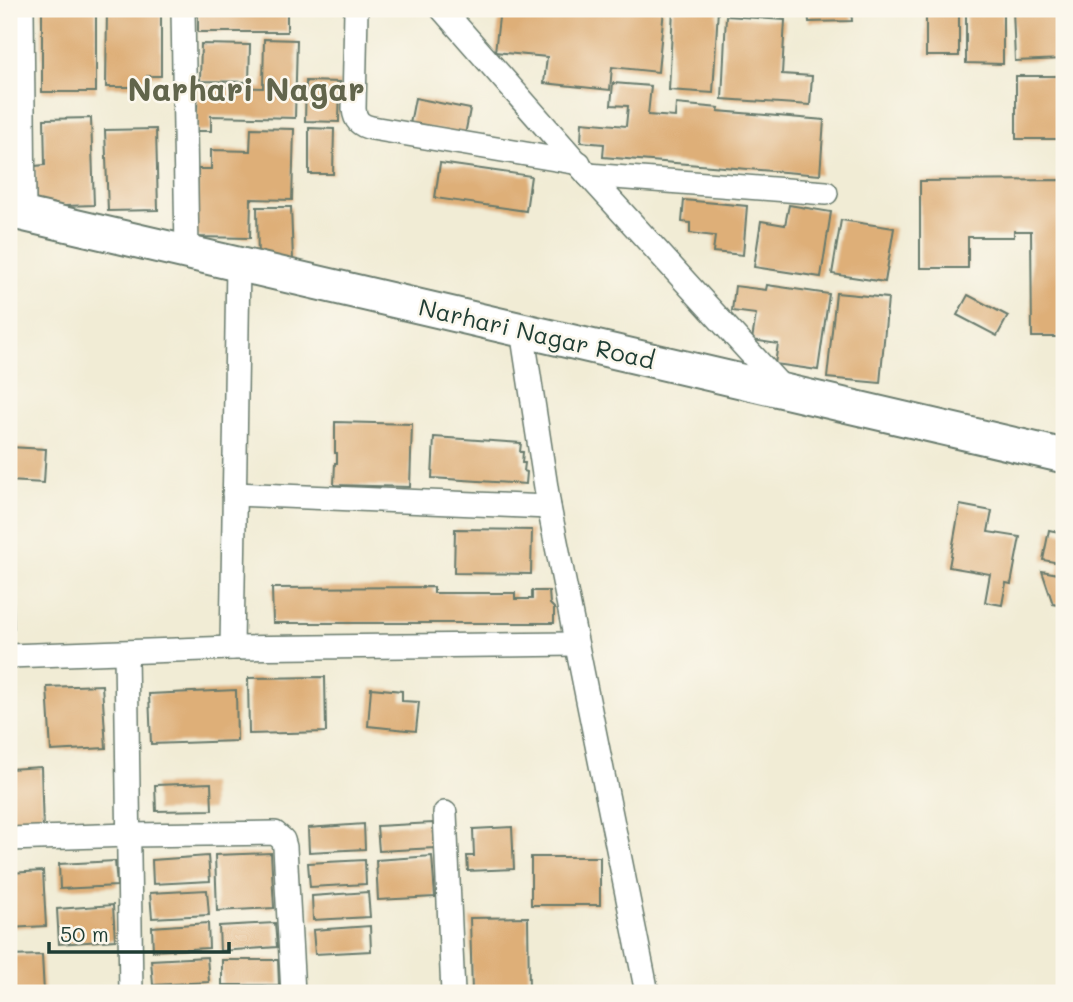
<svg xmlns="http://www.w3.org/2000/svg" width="1073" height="1002" font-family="Mali,sans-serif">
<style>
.building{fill:#deaf78}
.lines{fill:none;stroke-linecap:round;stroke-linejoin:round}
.street-casing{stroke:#687a6c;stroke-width:26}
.secondary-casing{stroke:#687a6c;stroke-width:37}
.street{stroke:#fff;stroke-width:23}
.secondary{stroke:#fff;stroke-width:33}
.labels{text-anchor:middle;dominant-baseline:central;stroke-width:5;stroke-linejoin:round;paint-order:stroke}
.street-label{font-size:24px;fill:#1f3d34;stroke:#fbf7ec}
.district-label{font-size:32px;font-weight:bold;fill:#62654c;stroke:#fbf7ec}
</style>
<rect width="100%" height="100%" fill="#fbf7ec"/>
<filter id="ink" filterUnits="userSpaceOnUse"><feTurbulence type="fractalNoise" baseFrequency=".0143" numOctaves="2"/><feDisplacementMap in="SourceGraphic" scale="14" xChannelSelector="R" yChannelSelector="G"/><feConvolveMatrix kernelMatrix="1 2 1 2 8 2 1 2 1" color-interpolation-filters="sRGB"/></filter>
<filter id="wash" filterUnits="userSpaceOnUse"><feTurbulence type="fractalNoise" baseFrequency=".00686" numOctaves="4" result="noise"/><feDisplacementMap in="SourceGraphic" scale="28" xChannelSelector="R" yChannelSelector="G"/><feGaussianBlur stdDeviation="1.57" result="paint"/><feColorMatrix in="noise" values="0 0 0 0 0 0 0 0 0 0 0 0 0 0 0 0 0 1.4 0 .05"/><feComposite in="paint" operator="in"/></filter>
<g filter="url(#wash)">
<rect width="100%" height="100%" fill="#f1ecd5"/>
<g id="blocks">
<g class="building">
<rect x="42" y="9" width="54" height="83"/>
<path d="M107 9H161V76H147L148 87H106Z"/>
<rect x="198" y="9" width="89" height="23"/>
<path d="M500 9H664L658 72 612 67 610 90 544 83 547 57 495 52Z"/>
<path d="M673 9H718L713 93 669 90Z"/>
<path d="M808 9H851L852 21 809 22Z"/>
<rect x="926" y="9" width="33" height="47"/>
<path d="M966 9H1003V64L966 63Z"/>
<path d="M1013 9H1064V59L1015 61Z"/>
<path d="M726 16 785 20 782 74 812 76 810 105 722 99Z"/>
<path d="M264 39 297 40 295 118 211 116V131H196L198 86 263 88Z"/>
<path d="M201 44 250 45 249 82 200 81Z"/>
<rect x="1016" y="76" width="48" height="63"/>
<path d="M306 81 340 82 339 122 305 121Z"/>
<path d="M613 83 651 86 648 115 675 117 676 104 719 108 718 111 824 120 820 175 603 157 604 144 581 142 582 122 626 126 628 106 611 105Z"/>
<path d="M415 98 470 109 465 135 410 124Z"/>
<path d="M91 118 94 205 36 207 35 166 45 165 44 119Z"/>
<path d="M251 128 294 129 292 200 251 199 250 238 196 237 198 169H211V150L250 151Z"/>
<path d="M309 128 334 129 333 174H309Z"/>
<path d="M156 129 158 210 108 211 105 130Z"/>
<path d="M440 163 531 176 526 211 435 198Z"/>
<path d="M1064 180V337H1032L1031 231H1014V237H968V268H920V181Z"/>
<path d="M684 200 747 206 743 255 713 252 715 236 690 233V223L682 222Z"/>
<path d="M789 205 831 212 821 277 754 267 761 221 785 225Z"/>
<path d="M257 207H291L293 260 258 261Z"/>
<path d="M841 220 894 228 885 282 832 274Z"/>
<path d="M767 285 829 294 818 370 775 364 778 344 752 340 756 314 732 311 735 286 766 290Z"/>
<path d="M836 293 888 298 880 383 827 378Z"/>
<path d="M968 295 1008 316 997 336 957 315Z"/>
<path d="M335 422 412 424 410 487 334 485 335 463H337V453H335Z"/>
<path d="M434 437 521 443 520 452H523L522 463H525L524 471 527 472 526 484 432 478Z"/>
<path d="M9 447 46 449 44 483 9 481Z"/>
<path d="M960 505 992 511 988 532 1020 537 1011 584 1006 583 1002 605 985 602 990 574 949 567Z"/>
<path d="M455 529 532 530 531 574 454 573Z"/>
<path d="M1049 530 1064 533V606L1053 604 1042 571 1058 574 1060 563 1043 560Z"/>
<path d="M9 573H12L14 628H9Z"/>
<path d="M434 587V593H515V599H532V591H549L550 604 554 608V623H273L272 588Z"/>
<path d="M325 677 326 732 249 734 248 678Z"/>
<path d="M102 685 106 748 51 751 47 687Z"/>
<path d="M371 688 402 691V701L419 702 416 731 368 726Z"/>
<path d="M236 690 237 741 151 744 149 694Z"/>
<path d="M41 767 43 830 9 831V769Z"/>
<path d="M211 783 212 810 156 811 155 785Z"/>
<path d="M433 823 435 848 379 851 377 826Z"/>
<path d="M364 824 365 849 309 852 308 828Z"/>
<path d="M512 827 514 869 468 871 467 856H474L473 829Z"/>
<path d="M271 853 274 908 217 911 215 855Z"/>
<path d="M208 856 210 881 153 884 152 860Z"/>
<path d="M432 856 435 897 378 900 376 860Z"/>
<rect x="531" y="857" width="69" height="48"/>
<path d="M365 860 366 884 310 887 308 863Z"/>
<path d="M115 861 117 886 60 889 59 864Z"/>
<path d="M43 871 46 926 9 928V873Z"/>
<path d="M207 890 209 915 152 918 150 893Z"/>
<path d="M368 892 370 917 313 920 312 896Z"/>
<path d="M113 905 115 940 59 944 57 909Z"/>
<path d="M528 917 529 993H472L470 918Z"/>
<path d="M208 923 209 948 153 951 152 927Z"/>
<path d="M275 923 277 947 220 951 219 926Z"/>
<path d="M370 926 371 951 315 954 313 930Z"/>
<path d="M42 955 44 993H9V956Z"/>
<path d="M207 957 209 982 153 985 151 960Z"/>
<path d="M222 960H278L279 985H222Z"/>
</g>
</g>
</g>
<g filter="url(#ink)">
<use href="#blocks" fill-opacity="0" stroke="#687a6c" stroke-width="2"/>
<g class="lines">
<defs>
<g id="street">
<path d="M22 9 24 214"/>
<path d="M183 9 187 252"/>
<path d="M356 9 354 109C355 121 361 126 372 128L579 163"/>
<path d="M442 9 588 175 785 391"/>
<path d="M588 175 826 193"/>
<path d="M522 330 549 507 647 993"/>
<path d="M234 494 549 507"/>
<path d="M232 648 238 264"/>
<path d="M126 653 131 993"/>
<path d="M9 656 232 648 575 644"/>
<path d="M445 813 453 993"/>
<path d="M9 839 129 835 275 833 283 840 285 847 293 993"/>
</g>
<path id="secondary" d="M9 211 1064 456"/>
</defs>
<use href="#street" class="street-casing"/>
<use href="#secondary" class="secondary-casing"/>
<use href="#street" class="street"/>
<use href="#secondary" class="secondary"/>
</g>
</g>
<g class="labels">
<g class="street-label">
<text transform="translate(537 333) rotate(13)">Narhari Nagar Road</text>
</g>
<g class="district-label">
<text x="246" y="88">Narhari Nagar</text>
</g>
</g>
<rect width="1073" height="1002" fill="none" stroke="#fbf7ec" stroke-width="35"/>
<path d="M49 942v10h180v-10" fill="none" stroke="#1f3d34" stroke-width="3.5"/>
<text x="60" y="942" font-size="21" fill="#1f3d34" stroke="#fbf7ec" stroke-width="5" paint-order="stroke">50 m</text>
</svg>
